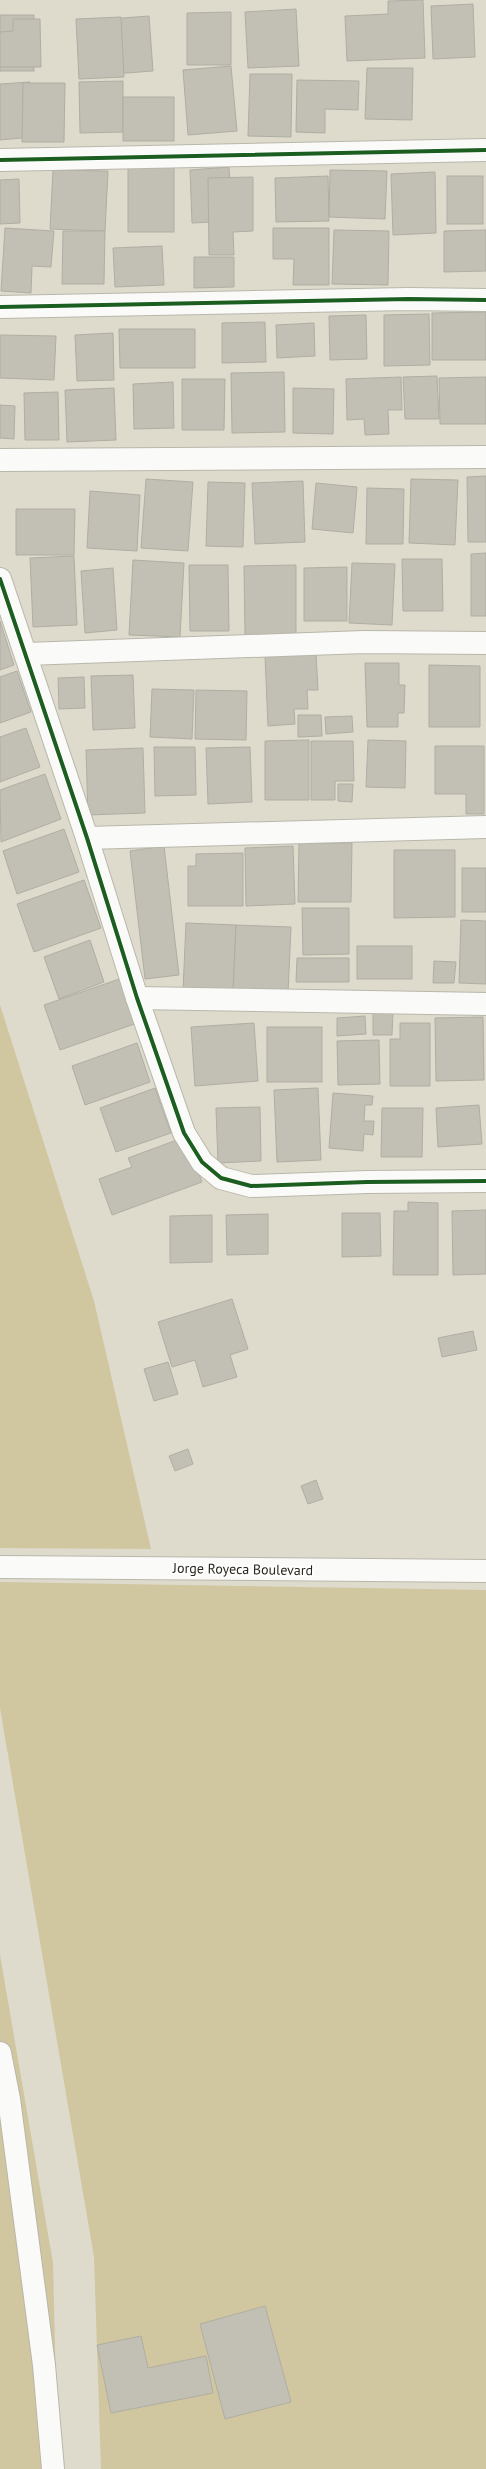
<svg xmlns="http://www.w3.org/2000/svg" width="486" height="2469" font-family="'PT Sans',sans-serif">
<style>
.green{fill:#d0c69f}
.building{fill:#c2c0b4;stroke:#b0aea3}
.lines{fill:none;stroke-linecap:round;stroke-linejoin:round}
.street-casing{stroke:#b9b7ab;stroke-width:24}
.secondary-casing{stroke:#b9b7ab;stroke-width:24}
.street{stroke:#fafaf8;stroke-width:22}
.secondary{stroke:#fafaf8;stroke-width:22}
.cycleway-casing{stroke:#fff;stroke-width:6}
.cycleway{stroke:#1b5e20;stroke-width:4}
.labels{text-anchor:middle;dominant-baseline:central;stroke-width:4;stroke-linejoin:round;paint-order:stroke}
.street-label{font-size:14px;fill:#29261c;stroke:#fff}
</style>
<rect width="100%" height="100%" fill="#dedbcd"/>
<g class="green">
<path d="M0 1005 94 1301 151 1549 0 1548Z"/>
<path d="M0 1582 486 1590V2469H101L94 2257 0 1708Z"/>
<path d="M0 1955 53 2263 58 2469H0Z"/>
</g>
<g class="building">
<path d="M423 0 425 58 347 61 345 16 388 14V1Z"/>
<path d="M473 4 475 57 433 59 431 6Z"/>
<path d="M296 9 299 66 248 68 245 12Z"/>
<path d="M231 12V65H187V13Z"/>
<rect x="0" y="15" width="34" height="56"/>
<path d="M149 16 153 71 113 74 109 19Z"/>
<path d="M121 17 124 77 79 79 76 19Z"/>
<path d="M13 19H40L41 67H0V32L13 31Z"/>
<path d="M231 66 237 131 188 135 183 70Z"/>
<path d="M367 68H413L412 120 365 119Z"/>
<path d="M250 74H292L291 137 248 136Z"/>
<path d="M297 80 359 81 358 110 325 109V133L296 132Z"/>
<path d="M123 81V132L80 133 79 82Z"/>
<path d="M30 82 33 137 0 140V84Z"/>
<path d="M23 83H65L64 142H22Z"/>
<rect x="123" y="97" width="51" height="44"/>
<rect x="128" y="162" width="46" height="70"/>
<path d="M229 167 232 221 192 223 190 170Z"/>
<path d="M53 170 108 171 105 231 50 229Z"/>
<path d="M330 170 387 171 385 219 329 217Z"/>
<path d="M435 172 436 233 393 235 391 174Z"/>
<path d="M328 176 329 221 276 222 275 178Z"/>
<rect x="447" y="176" width="36" height="48"/>
<path d="M253 177V231L233 232 234 255H209L208 178Z"/>
<path d="M19 179 20 223 0 224V180Z"/>
<path d="M5 228 54 231 51 267 32 266 31 293 1 291Z"/>
<path d="M273 228H329V285H293L294 259H273Z"/>
<path d="M334 230 389 231 388 285 332 284Z"/>
<path d="M486 230V271L444 272V231Z"/>
<path d="M63 231H105L104 284H62Z"/>
<path d="M162 246 164 285 115 287 113 248Z"/>
<path d="M194 257H234V287L194 288Z"/>
<path d="M486 312V360H432V313Z"/>
<path d="M429 314 430 365 384 366V315Z"/>
<path d="M366 315 367 359 330 360 329 316Z"/>
<path d="M265 322 266 362 222 363V323Z"/>
<path d="M314 323 315 356 277 358 276 325Z"/>
<path d="M119 329H195V368H120Z"/>
<path d="M113 333 114 380 77 381 75 335Z"/>
<path d="M0 335 56 336 54 380 0 378Z"/>
<path d="M284 372 285 432 232 433 231 373Z"/>
<path d="M437 376 439 419H405L403 377Z"/>
<path d="M401 377 402 410H388L389 434 365 435 364 419 347 420 346 379Z"/>
<path d="M486 377V424H440L439 378Z"/>
<path d="M182 379H225L224 430H182Z"/>
<path d="M173 382 174 428 134 429 133 384Z"/>
<path d="M114 388 116 440 67 442 65 390Z"/>
<path d="M293 388 334 389 333 434 293 433Z"/>
<path d="M58 392 59 440H25L24 393Z"/>
<path d="M0 405 15 406 14 439 0 438Z"/>
<path d="M486 476V542H468L467 477Z"/>
<path d="M146 479 193 482 188 551 141 548Z"/>
<path d="M411 479 458 480 455 545 409 543Z"/>
<path d="M303 481 305 542 255 544 252 483Z"/>
<path d="M208 482 245 483 243 547 206 546Z"/>
<path d="M316 483 357 487 353 533 312 529Z"/>
<path d="M367 488 404 489 403 544H366Z"/>
<path d="M90 491 140 495 137 551 87 548Z"/>
<path d="M16 509H75L74 555H16Z"/>
<path d="M486 553V616H471V554Z"/>
<path d="M74 556 77 625 33 627 30 558Z"/>
<path d="M402 559H442L443 611H403Z"/>
<path d="M133 560 184 563 180 637 129 635Z"/>
<path d="M352 563 395 564 392 625 349 623Z"/>
<path d="M189 565H228L229 631H190Z"/>
<path d="M296 565V634L245 635 244 566Z"/>
<path d="M347 567V621H304V568Z"/>
<path d="M113 568 117 630 85 633 81 571Z"/>
<path d="M0 621 14 665 0 670Z"/>
<path d="M316 653 318 690H307L308 709H294L295 724 268 726 265 656Z"/>
<path d="M365 663H399V685H405L404 713H398V727H367Z"/>
<path d="M429 665 480 666V727H429Z"/>
<path d="M17 671 31 712 0 723V677Z"/>
<path d="M133 675 135 728 93 730 91 676Z"/>
<path d="M84 677 85 708 59 709 58 678Z"/>
<path d="M152 689 194 690 192 739 150 737Z"/>
<path d="M196 690 247 691 246 740 195 739Z"/>
<path d="M298 715H321L322 736 298 737Z"/>
<path d="M352 716 353 732 326 734 325 717Z"/>
<path d="M26 728 40 767 0 782V737Z"/>
<path d="M309 740V800H265V741Z"/>
<path d="M368 740 406 741 405 788 366 787Z"/>
<path d="M311 741H353L354 781H335V800H311Z"/>
<path d="M435 746H484V814H466V794H435Z"/>
<path d="M154 747H195L196 795 155 796Z"/>
<path d="M250 747 252 802 208 804 206 748Z"/>
<path d="M143 748 145 813 88 815 86 750Z"/>
<path d="M45 774 61 819 1 842 0 790Z"/>
<path d="M338 784H353L352 802 338 801Z"/>
<path d="M64 829 79 872 17 894 3 851Z"/>
<path d="M299 843H352L351 902H298Z"/>
<path d="M164 846 179 975 145 979 130 851Z"/>
<path d="M293 846 295 904 246 906 245 848Z"/>
<path d="M394 850H455V917L394 918Z"/>
<path d="M243 853V906H188V866H196V854Z"/>
<rect x="462" y="868" width="24" height="44"/>
<path d="M84 880 101 928 34 952 17 904Z"/>
<path d="M302 908H349V954L303 955Z"/>
<path d="M461 920 486 921V984L459 983Z"/>
<path d="M186 923 236 925 233 992 183 990Z"/>
<path d="M236 925 291 927 288 994 233 992Z"/>
<path d="M90 940 104 982 59 999 44 957Z"/>
<rect x="357" y="946" width="55" height="33"/>
<path d="M297 958H349V982H296Z"/>
<path d="M434 961 456 962 454 983H433Z"/>
<path d="M128 976 143 1021 60 1050 44 1005Z"/>
<path d="M373 1012H393L392 1035H373Z"/>
<path d="M365 1016 366 1034 337 1036V1018Z"/>
<path d="M483 1017 484 1080 436 1081 435 1018Z"/>
<path d="M254 1023 258 1081 195 1086 191 1027Z"/>
<path d="M400 1023H430V1086H390V1039H400Z"/>
<rect x="267" y="1027" width="55" height="55"/>
<path d="M379 1040 380 1084 338 1085 337 1041Z"/>
<path d="M137 1043 150 1082 85 1105 72 1066Z"/>
<path d="M155 1088 171 1133 116 1152 100 1108Z"/>
<path d="M318 1088 321 1160 277 1162 274 1090Z"/>
<path d="M333 1093 373 1096 372 1105H365L364 1121H374L373 1135 364 1134 363 1151 329 1148Z"/>
<path d="M479 1105 482 1144 438 1147 436 1108Z"/>
<path d="M260 1107 261 1161 218 1163 216 1108Z"/>
<path d="M382 1108H423L422 1157H381Z"/>
<path d="M185 1137 202 1182 112 1215 99 1179 132 1167 128 1158Z"/>
<path d="M408 1202 438 1203V1275H393L394 1211H408Z"/>
<path d="M486 1210V1274L453 1275 452 1211Z"/>
<path d="M342 1213H380L381 1256 342 1257Z"/>
<path d="M268 1214V1254L227 1255 226 1215Z"/>
<path d="M212 1215V1262L170 1263V1216Z"/>
<path d="M232 1299 248 1349 230 1355 237 1377 203 1387 195 1360 172 1367 158 1322Z"/>
<path d="M473 1331 477 1350 442 1357 438 1338Z"/>
<path d="M168 1362 178 1394 154 1401 144 1369Z"/>
<path d="M188 1449 193 1464 175 1471 169 1456Z"/>
<path d="M316 1480 323 1499 308 1504 301 1486Z"/>
<path d="M265 2306 291 2402 225 2419 200 2324Z"/>
<path d="M141 2336 148 2368 206 2356 213 2393 111 2413 97 2345Z"/>
</g>
<g class="lines">
<defs>
<g id="street">
<path d="M0 160 486 150"/>
<path d="M0 307 409 299 486 300"/>
<path d="M0 460 486 457"/>
<path d="M0 579 87 838 137 998 184 1133 202 1162 221 1178 251 1186 367 1182 486 1181"/>
<path d="M26 654 364 642 486 643"/>
<path d="M87 838 486 827"/>
<path d="M137 998 486 1004"/>
<path d="M0 2053 9 2099 44 2365 53 2469"/>
</g>
<path id="secondary" d="M0 1567 486 1571"/>
</defs>
<use href="#street" class="street-casing"/>
<use href="#secondary" class="secondary-casing"/>
<use href="#street" class="street"/>
<use href="#secondary" class="secondary"/>
<defs>
<g id="cycleway">
<path d="M0 160 486 150"/>
<path d="M0 307 409 299 486 300"/>
<path d="M0 579 87 838 137 998 184 1133 202 1162 221 1178 251 1186 367 1182 486 1181"/>
</g>
</defs>
<use href="#cycleway" class="cycleway-casing"/>
<use href="#cycleway" class="cycleway"/>
</g>
<g class="labels">
<g class="street-label">
<text transform="translate(243 1569) rotate(1)">Jorge Royeca Boulevard</text>
</g>
</g>
</svg>
